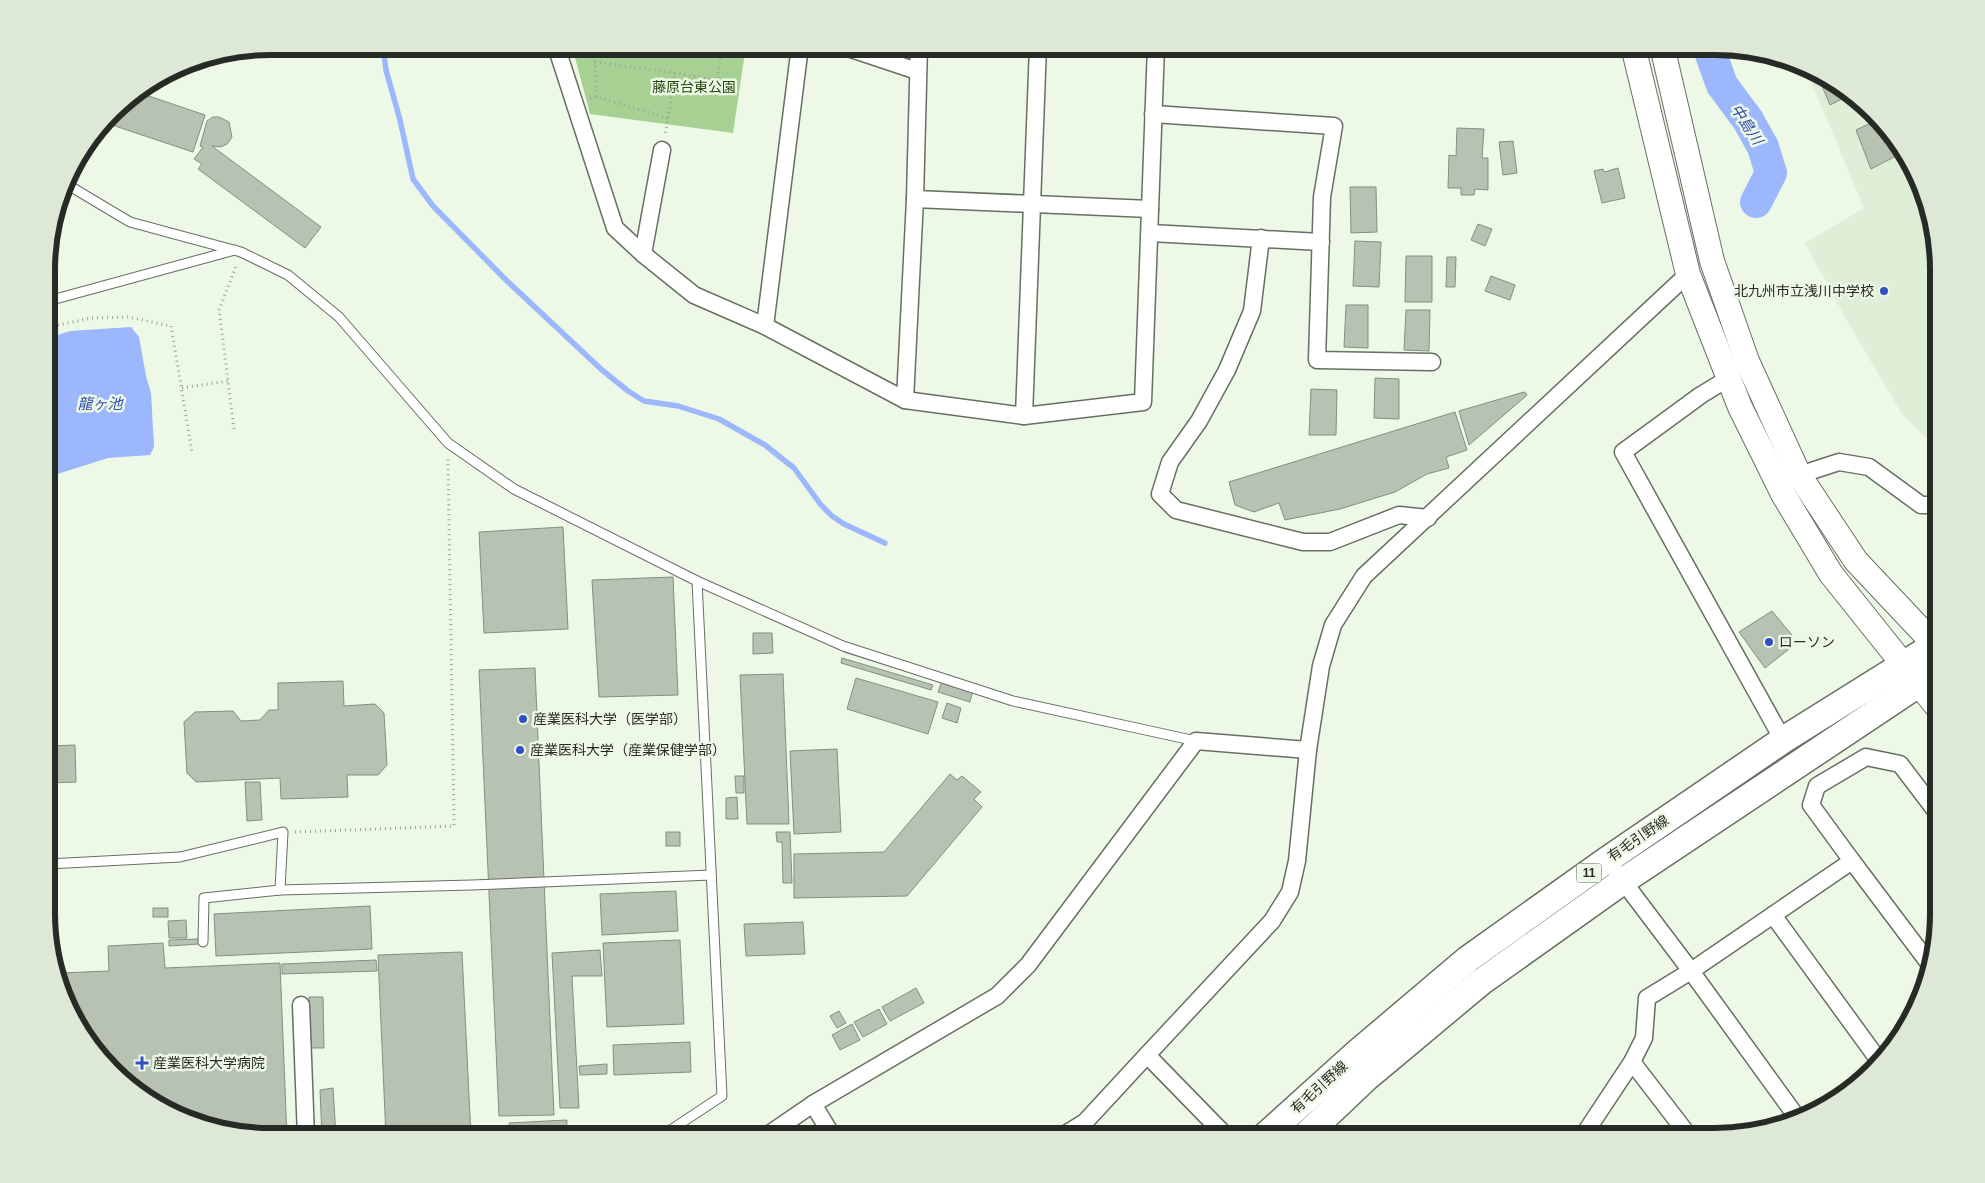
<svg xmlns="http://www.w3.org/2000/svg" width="1985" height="1183" font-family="Arial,'Noto Sans JP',sans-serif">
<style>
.built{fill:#dfefd7}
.green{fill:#a7d192}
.water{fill:#9cb7fc}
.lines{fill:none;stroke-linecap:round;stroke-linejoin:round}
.stream{stroke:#9cb7fc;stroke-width:5.5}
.river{stroke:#9cb7fc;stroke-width:32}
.building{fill:#b7c2b2;stroke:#858f80}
.lane-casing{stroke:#667062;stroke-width:11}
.street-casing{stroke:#667062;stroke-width:19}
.secondary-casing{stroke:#667062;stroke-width:26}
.primary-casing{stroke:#667062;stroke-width:29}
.path{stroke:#9ba397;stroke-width:3;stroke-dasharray:1 4;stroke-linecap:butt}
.lane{stroke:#fff;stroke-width:9}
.street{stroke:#fff;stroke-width:16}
.secondary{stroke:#fff;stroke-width:24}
.primary{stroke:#fff;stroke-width:26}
.poi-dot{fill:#3250c1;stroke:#edf8e7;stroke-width:2}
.labels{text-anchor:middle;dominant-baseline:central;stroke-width:5;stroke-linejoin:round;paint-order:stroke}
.shield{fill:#edf8e7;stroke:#62685f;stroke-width:1}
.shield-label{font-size:12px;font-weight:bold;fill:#272b25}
.park-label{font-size:14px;fill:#26490d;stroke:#edf8e7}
.poi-label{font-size:14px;fill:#272b25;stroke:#edf8e7;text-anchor:start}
.street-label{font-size:14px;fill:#272b25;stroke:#edf8e7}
.water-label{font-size:15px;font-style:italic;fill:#314cad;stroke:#edf8e7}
.rim{fill:none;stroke:#272b25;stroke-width:6}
</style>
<rect width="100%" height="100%" fill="#edf8e7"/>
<path class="built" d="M1805 67 1827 76 1901 146 1927 198 1938 255V449L1902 414 1850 326 1805 243 1864 208Z"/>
<path class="green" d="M572 46H742L745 52 733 133 590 114Z"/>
<path class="water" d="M131 327 139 337 146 376 151 393 154 447 150 455 108 458 48 477V338L70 331Z"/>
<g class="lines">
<path class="stream" d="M383 46 386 70 400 120 413 179 433 206 506 280 602 370 628 391 644 401 678 406 719 419 765 445 794 468 821 505 832 516 844 524 885 543"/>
<path class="river" d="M1708 46 1722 85 1748 120 1763 147 1771 173 1756 202"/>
</g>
<g class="building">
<path d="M1471 46H1508V51Z"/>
<path d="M1816 72 1827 76 1848 96 1830 105Z"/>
<path d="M137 92 205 115 193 152 109 124 111 116 122 102Z"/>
<path d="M213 117H219L229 122 232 137 227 144 221 147 212 146 321 227 305 248 198 169 202 164 194 159 203 147 200 146 207 121Z"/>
<path d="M1875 121 1890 136 1898 155 1871 169 1856 130Z"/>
<path d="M1457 128 1484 129 1482 158H1488V190L1475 189 1474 195H1461V188H1448L1449 155 1456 156Z"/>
<path d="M1513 141 1517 173 1503 175 1499 142Z"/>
<path d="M1903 149 1916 175 1911 177 1900 151Z"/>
<path d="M1618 168 1625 198 1602 203 1594 171 1603 169 1604 172Z"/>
<path d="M1350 187H1376L1377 232 1351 233Z"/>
<path d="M1478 224 1492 229 1485 246 1471 240Z"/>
<path d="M1355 241 1381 242 1379 287 1353 286Z"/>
<path d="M1406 256H1432V302H1405Z"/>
<path d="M1447 257H1456L1455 287H1446Z"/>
<path d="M1491 276 1515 285 1510 300 1485 291Z"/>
<path d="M1346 305H1368V348L1344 347Z"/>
<path d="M1406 310H1430L1429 351 1404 350Z"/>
<path d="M1375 378 1399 379V419L1374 418Z"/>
<path d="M1311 389 1337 390 1336 435H1309Z"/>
<path d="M1524 392 1527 394 1526 396 1469 445 1459 411Z"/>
<path d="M1455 412 1467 450 1446 457 1449 468 1427 474 1395 492 1340 509 1285 520 1279 503 1254 512 1235 505 1229 482Z"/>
<path d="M563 527 568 629 484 633 479 532Z"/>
<path d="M673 577 678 695 599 697 592 580Z"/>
<path d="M1772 611 1792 635 1789 649 1765 668 1739 632Z"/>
<path d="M753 633H772L773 653 753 654Z"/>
<path d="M845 648 935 676 934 680 844 652Z"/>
<path d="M842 658 933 685 931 690 841 663Z"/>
<path d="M535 668 554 1115 499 1116 479 670Z"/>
<path d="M783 674 789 824H747L740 675Z"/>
<path d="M856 678 938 702 928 734 847 709Z"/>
<path d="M343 681 344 706 375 704 384 713 387 765 378 775H347L348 797 281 799 280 778 196 782 187 773 184 722 195 712 233 711 241 721 260 720 269 710H278V683Z"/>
<path d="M942 681 973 690 970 702 938 692Z"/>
<path d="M947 703 961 708 957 723 942 718Z"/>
<path d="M75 745 76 782 48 783V746Z"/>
<path d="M837 749 841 832 794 834 790 751Z"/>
<path d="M950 774 957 780 962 776 981 792 974 799 982 807 907 896 794 898V854L884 852Z"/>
<path d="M735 776H744V793H736Z"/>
<path d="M245 782H260L262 820 247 821Z"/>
<path d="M737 797 738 819H726V798Z"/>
<rect x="666" y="832" width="14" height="14"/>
<path d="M776 832H790L792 883H783L782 842H777Z"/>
<path d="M676 891 678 931 602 935 600 894Z"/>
<path d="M370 906 372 949 216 956 214 914Z"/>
<rect x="153" y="908" width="15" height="9"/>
<path d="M186 920 187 938H169L168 921Z"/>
<path d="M803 922 805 954 746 956 744 924Z"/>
<path d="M199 939V944L169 946V940Z"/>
<path d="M680 940 684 1024 607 1027 603 943Z"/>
<path d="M163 943 165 968 280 963 287 1137H269L212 1129 158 1107 84 1037 60 973 109 971 108 946Z"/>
<path d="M600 950 602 976H572L579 1108H560L552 953Z"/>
<path d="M462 952 471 1137H386L378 955Z"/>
<path d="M376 960 377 971 282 974V964Z"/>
<path d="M916 988 924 1003 890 1021 882 1007Z"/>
<path d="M309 997H323L324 1048H311Z"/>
<path d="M879 1009 887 1024 863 1037 854 1022Z"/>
<path d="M839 1011 846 1023 837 1028 830 1016Z"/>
<path d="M852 1024 860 1040 840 1050 832 1035Z"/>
<path d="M690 1042 691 1072 614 1075 613 1045Z"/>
<path d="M607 1064V1074L580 1075 579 1066Z"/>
<path d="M333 1088 336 1137H322L320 1090Z"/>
<path d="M567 1120 566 1137H510L509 1123Z"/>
</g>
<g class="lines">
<defs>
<g id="lane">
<path d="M67 179 73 188 130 222 241 252 288 275 339 317 448 443 514 489 697 581 843 646 1013 701 1196 741"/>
<path d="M48 301 235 250"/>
<path d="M48 864 180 857 283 832 280 890"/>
<path d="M203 942 204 898 280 890 472 885 711 875"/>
<path d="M660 1137 722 1096 697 581"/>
</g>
<g id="street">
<path d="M556 46 615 228 643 254 694 295 765 326 905 400 1024 416 1143 402 1156 46"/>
<path d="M842 46 917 71"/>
<path d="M1153 114 1334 126 1322 197 1317 360 1432 362"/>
<path d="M915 199 1150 209"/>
<path d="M1150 233 1321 242"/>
<path d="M1261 238 1252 311 1227 370 1199 421 1170 462 1160 494 1176 510 1303 542H1330L1399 515 1428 518"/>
<path d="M643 254 662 150"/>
<path d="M765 326 800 46"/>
<path d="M1729 378 1701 395 1623 452 1783 740"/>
<path d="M905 400 915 199 919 46"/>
<path d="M1024 416 1038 46"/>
<path d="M1799 475 1839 462 1869 467 1921 505H1938"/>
<path d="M1852 861 1928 962"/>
<path d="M1617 873 1691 971 1796 1116"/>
<path d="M1773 915 1880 1062"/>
<path d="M301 1005 306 1137"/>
<path d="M1147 1055 1226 1136"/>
<path d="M1632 1062 1689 1136"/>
<path d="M813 1104 833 1137"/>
<path d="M1062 1136 1085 1122 1147 1055 1272 921 1290 892 1297 861 1308 750 1321 666 1333 625 1364 576 1688 274"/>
<path d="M1583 1136 1632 1062 1644 1038 1647 998 1691 971 1852 861 1811 805 1817 786 1866 757 1900 764 1938 814"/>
<path d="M765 1137 813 1104 997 996 1028 965 1196 741 1308 750"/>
</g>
<g id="secondary">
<path d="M1633 46 1688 274 1740 407 1783 494 1831 574 1938 708"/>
<path d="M1662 46 1712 261 1747 361 1799 475 1856 561 1938 648"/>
</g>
<g id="primary">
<path d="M1265 1136 1357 1053 1468 959 1607 860 1783 740 1938 643"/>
<path d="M1305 1136 1366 1078 1481 982 1623 881 1938 671"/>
</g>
</defs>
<use href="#lane" class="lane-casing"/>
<use href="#street" class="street-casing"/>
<use href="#secondary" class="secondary-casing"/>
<use href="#primary" class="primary-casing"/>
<g class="path">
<path d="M592 46 595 62 596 97"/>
<path d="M595 62 675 73"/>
<path d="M590 98 596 97 668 118 665 135"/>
<path d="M668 118 675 73 717 80 722 52 718 46"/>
<path d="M51 312 56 325"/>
<path d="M48 327 92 318 128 317 171 326 192 452"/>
<path d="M182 388 228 381"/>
<path d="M234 429 219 310 237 264"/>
<path d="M295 832 454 826 448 459"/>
</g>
<use href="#lane" class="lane"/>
<use href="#street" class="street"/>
<use href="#secondary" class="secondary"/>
<use href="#primary" class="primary"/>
</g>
<g class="poi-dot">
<circle cx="1884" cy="291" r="5"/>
<circle cx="1769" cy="642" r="5"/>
<circle cx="523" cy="719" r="5"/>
<circle cx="520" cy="750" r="5"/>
<path d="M139.5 1055.5h5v5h5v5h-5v5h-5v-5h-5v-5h5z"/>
</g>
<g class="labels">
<rect class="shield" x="1576.5" y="863.5" width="25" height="19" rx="4"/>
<g class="shield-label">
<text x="1589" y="873">11</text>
</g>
<g class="park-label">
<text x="694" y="87">藤原台東公園</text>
</g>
<g class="poi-label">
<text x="1874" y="291" text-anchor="end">北九州市立浅川中学校</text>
<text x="1779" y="642">ローソン</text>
<text x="533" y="719">産業医科大学（医学部）</text>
<text x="530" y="750">産業医科大学（産業保健学部）</text>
<text x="153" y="1063">産業医科大学病院</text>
</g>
<g class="street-label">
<text transform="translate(1638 838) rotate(-34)">有毛引野線</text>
<text transform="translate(1319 1087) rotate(-42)">有毛引野線</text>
</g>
<g class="water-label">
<text transform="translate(1747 124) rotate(57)">中島川</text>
<text x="100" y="403">龍ヶ池</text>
</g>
</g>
<path d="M0 0H1985V1183H0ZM270 55H1715A215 215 0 0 1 1930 270V913A215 215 0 0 1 1715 1128H270A215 215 0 0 1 55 913V270A215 215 0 0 1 270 55Z" fill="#dde8d7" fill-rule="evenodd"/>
<path class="rim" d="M270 55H1715A215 215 0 0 1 1930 270V913A215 215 0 0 1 1715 1128H270A215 215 0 0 1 55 913V270A215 215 0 0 1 270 55Z"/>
</svg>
